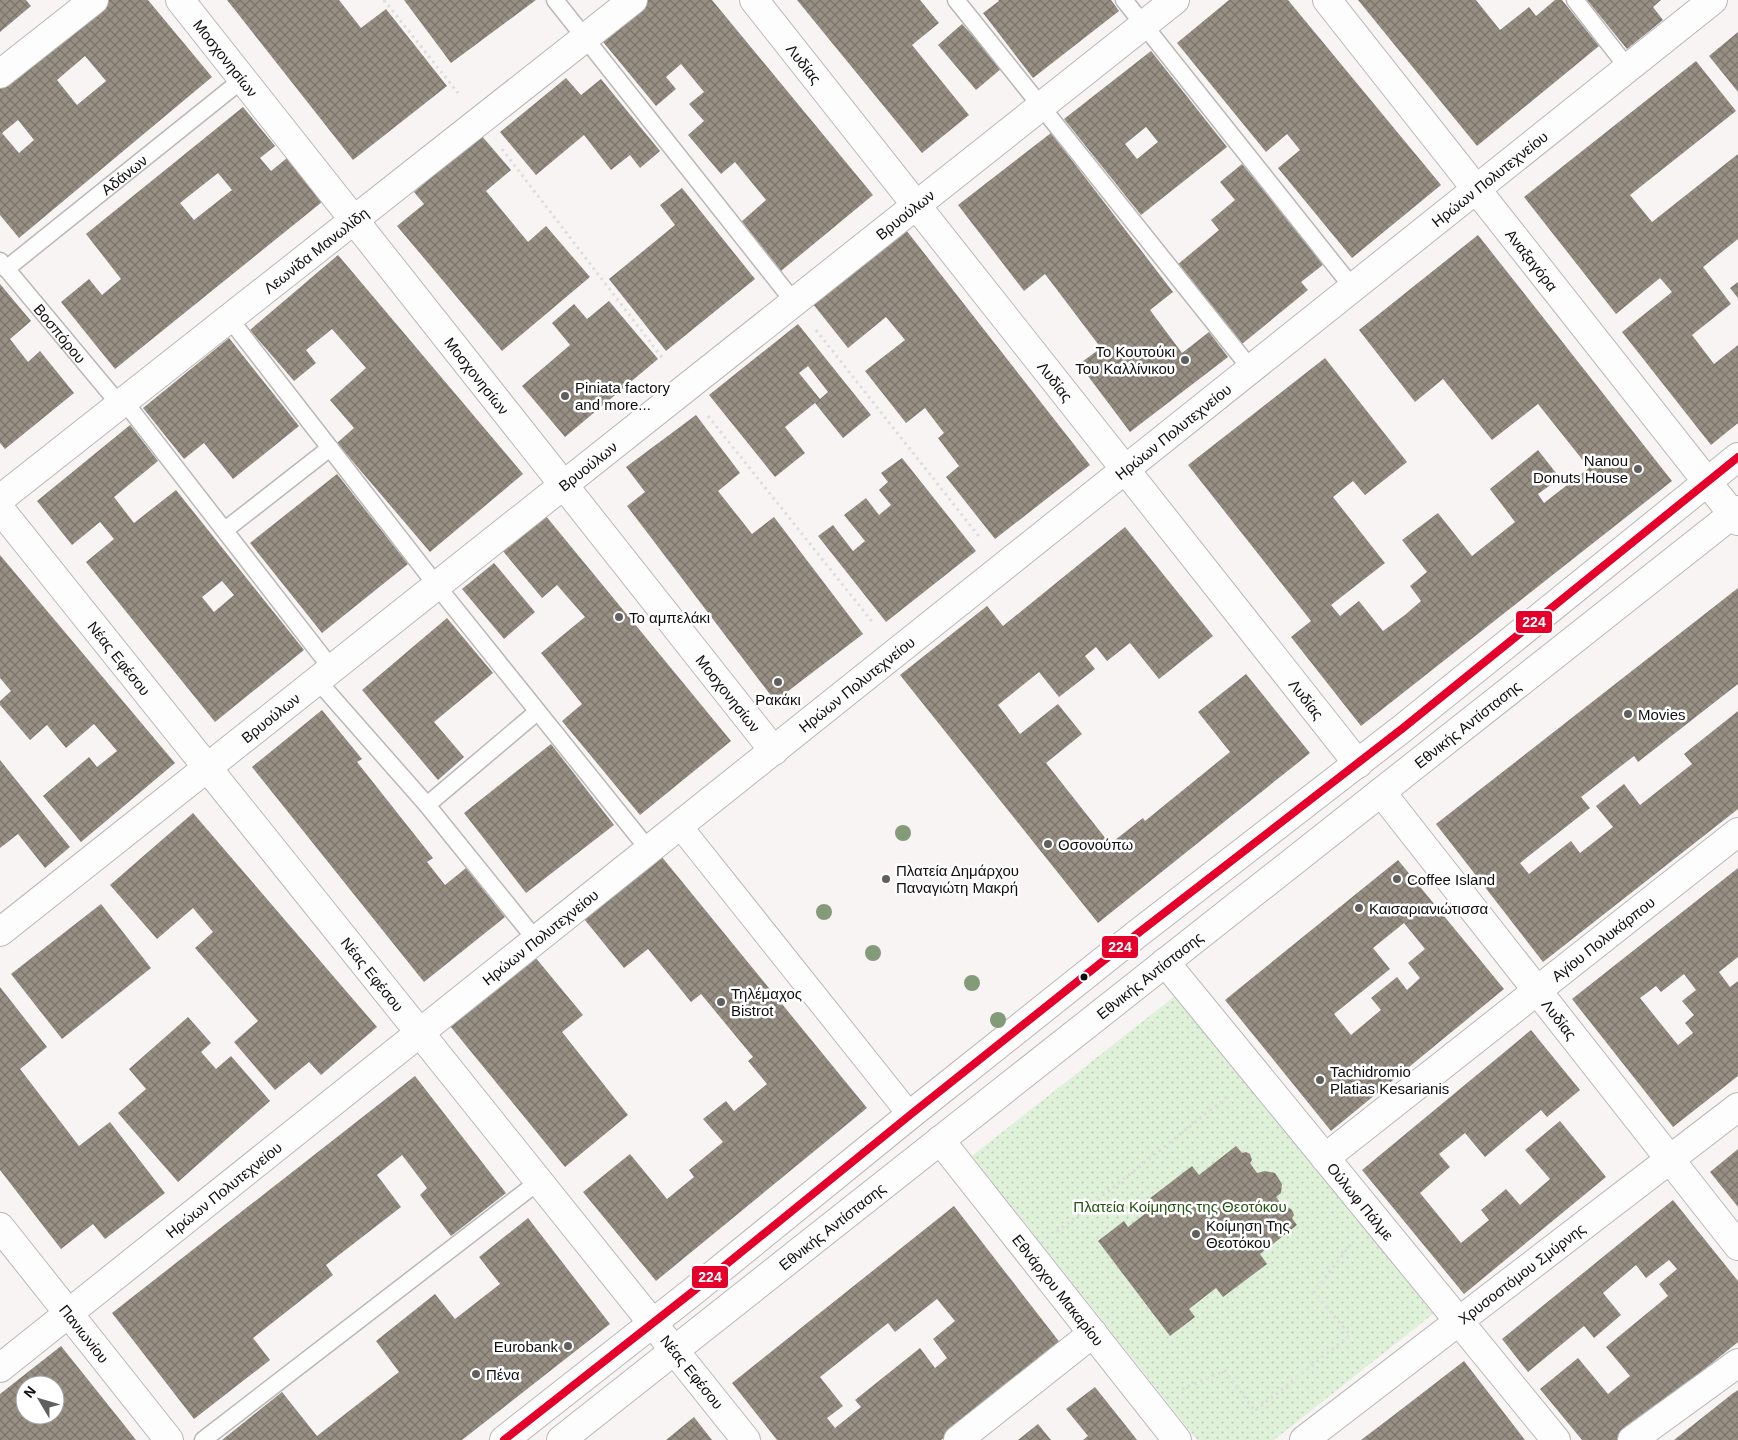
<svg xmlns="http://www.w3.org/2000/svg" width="1738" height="1440" font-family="Helvetica,sans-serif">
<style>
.park{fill:url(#park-dots)}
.building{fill:url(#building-cross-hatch);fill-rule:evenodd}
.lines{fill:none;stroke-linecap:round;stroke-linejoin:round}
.service-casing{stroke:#bab8b7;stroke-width:19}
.pedestrian-casing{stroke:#bab8b7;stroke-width:26}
.minor-casing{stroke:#bab8b7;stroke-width:30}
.tertiary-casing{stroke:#bab8b7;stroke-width:30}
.secondary-casing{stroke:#bab8b7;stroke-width:30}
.path{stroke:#dedddd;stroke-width:3;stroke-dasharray:2.5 4;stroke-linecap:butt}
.service{stroke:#fefdfd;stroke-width:16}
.pedestrian{stroke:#fefdfd;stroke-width:24}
.minor{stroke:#fefdfd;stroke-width:28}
.tertiary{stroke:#fefdfd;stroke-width:28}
.secondary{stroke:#fefdfd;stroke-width:28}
.bus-1-casing{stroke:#fff;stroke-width:11}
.bus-1{stroke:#e4002b;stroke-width:8}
.tree{fill:#839b78}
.poi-dot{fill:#615e5e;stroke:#fff;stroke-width:2}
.bus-dot{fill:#100e0e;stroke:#fff;stroke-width:2}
.labels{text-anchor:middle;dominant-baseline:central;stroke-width:5;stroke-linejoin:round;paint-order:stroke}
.street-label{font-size:15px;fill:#100e0e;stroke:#fff}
.poi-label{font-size:15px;fill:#100e0e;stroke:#fff;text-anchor:start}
.park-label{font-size:15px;fill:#245314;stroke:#fff}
.line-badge{stroke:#fff;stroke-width:2}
.badge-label{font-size:14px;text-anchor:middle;font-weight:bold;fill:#fff}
</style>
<defs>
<pattern id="park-dots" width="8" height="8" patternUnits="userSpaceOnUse" patternTransform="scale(1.25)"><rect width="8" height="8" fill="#dff1d9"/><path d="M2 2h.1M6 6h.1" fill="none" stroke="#becdb9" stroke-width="1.8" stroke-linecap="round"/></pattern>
<pattern id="building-cross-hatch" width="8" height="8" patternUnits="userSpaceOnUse" patternTransform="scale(1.25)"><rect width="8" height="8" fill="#989085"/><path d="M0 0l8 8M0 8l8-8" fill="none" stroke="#7b746b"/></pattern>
</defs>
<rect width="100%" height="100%" fill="#f7f4f3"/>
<path class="park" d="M1180 992 1433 1314 1274 1440H1197L972 1156Z"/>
<g class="building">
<path d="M0 0H26L31 6 0 32Z"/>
<path d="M102 0H148L212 77 19 238 0 215V85ZM85 56 106 81 77 105 57 80ZM18 120 34 140 19 153 2 133Z"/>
<path d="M227 0H339L361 28 386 9 447 86 353 160Z"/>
<path d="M404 0H536L451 63Z"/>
<path d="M644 0H712L873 195 781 271 741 222 766 200 735 162 721 174 688 135 704 121 689 104 704 92 681 64 666 77 676 89 656 106 599 37Z"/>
<path d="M797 0H920L939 23 912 45 969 115 922 153Z"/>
<path d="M998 0H1111L1119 11 1033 78 983 13 999 1Z"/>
<path d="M1229 0H1288L1441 185 1352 258 1278 168 1300 150 1287 134 1266 152 1177 43Z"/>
<path d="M1358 0H1476L1500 30 1529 7 1536 16 1555 0H1562L1599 46 1477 146Z"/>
<path d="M1587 0H1661L1653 7 1663 20 1627 49Z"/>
<path d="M962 24 1002 68 976 90 938 45Z"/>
<path d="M1738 32V92L1709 56Z"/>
<path d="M1151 51 1227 147 1141 215 1064 119ZM1146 127 1158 142 1137 159 1125 144Z"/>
<path d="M1696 61 1736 111 1630 195 1652 222 1738 154V239L1703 267 1731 304 1692 335 1714 364 1738 345V423L1711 445 1622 332 1672 292 1660 278 1616 314 1524 197Z"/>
<path d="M566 78 581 95 601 79 660 151 640 168 630 155 611 170 584 135 536 175 500 132Z"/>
<path d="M243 107 275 146 260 158 271 171 287 158 322 202 115 369 61 302 89 279 102 295 121 279 86 234ZM218 173 232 190 194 220 180 203Z"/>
<path d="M1051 133 1173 292 1150 310 1182 353 1209 332 1228 357 1130 432 1079 364 1101 348 1045 274 1024 291 958 205Z"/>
<path d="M481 135 511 170 486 191 528 242 546 226 590 277 502 351 397 226 424 204 414 192Z"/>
<path d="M1242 164 1324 264 1301 282 1308 290 1242 344 1177 265 1219 230 1211 220 1235 200 1220 182Z"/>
<path d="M682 188 755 279 666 351 609 279 675 225 660 205Z"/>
<path d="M906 230 1090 465 995 539 946 477 959 466 938 438 944 433 925 408 906 423 865 371 905 340 886 317 848 348 813 304Z"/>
<path d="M1478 235 1672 481 1361 726 1291 637 1311 621 1188 465 1325 358 1407 462 1365 495 1353 481 1333 497 1385 563 1331 605 1340 616 1359 601 1383 631 1405 615 1421 601 1410 586 1427 572 1402 540 1438 513 1472 556 1515 522 1490 489 1538 450 1560 478 1538 494 1544 503 1589 468 1538 404 1492 440 1443 379 1415 402 1359 330Z"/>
<path d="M338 255 523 474 430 552 337 443 354 428 330 400 366 368 332 329 306 350 316 363 294 381 250 330Z"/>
<path d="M1738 282V298L1730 288Z"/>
<path d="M0 284 31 321 10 339 28 362 40 351 74 393 5 449 0 443Z"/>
<path d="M609 301 658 359 565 437 522 386 570 345 552 323 574 304 587 319Z"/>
<path d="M798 324 871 415 843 438 815 403 785 427 805 453 775 477 709 395ZM808 366 828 392 820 399 799 373Z"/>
<path d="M229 338 299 426 233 479 204 443 184 459 143 408Z"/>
<path d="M696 415 740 473 718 491 752 534 774 517 863 634 775 701 627 506 645 492 626 467Z"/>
<path d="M130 425 158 461 114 497 134 523 176 490 304 650 215 722 86 562 114 539 100 522 72 545 37 501ZM222 581 234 595 214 612 202 597Z"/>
<path d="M902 458 976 551 886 622 818 536 833 525 853 551 865 541 844 515 866 498 879 515 891 505 879 490 888 482 881 473Z"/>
<path d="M337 474 408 564 322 633 250 543Z"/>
<path d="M545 515 731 741 640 815 562 721 582 704 541 653 585 617 557 585 542 598 502 550Z"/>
<path d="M1125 527 1213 636 1159 679 1130 643 1107 661 1096 647 1085 656 1095 669 1059 697 1039 672 998 705 1020 734 1058 704 1082 734 1046 763 1110 844 1143 818 1145 821 1230 752 1198 712 1246 674 1310 753 1098 923 900 675 987 606 1003 626Z"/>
<path d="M0 555 175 763 81 842 43 796 89 757 97 767 117 751 94 724 66 748 47 725 30 740 0 705V701L11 691 0 678Z"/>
<path d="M494 563 535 612 504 639 462 589Z"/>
<path d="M1738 588V684L1638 762 1634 756 1581 797 1590 808 1520 863 1529 874 1571 841 1580 853 1613 827 1596 806 1624 784 1640 805 1692 764 1684 754 1738 711V809L1543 962 1436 824Z"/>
<path d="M447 618 493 673 434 722 464 757 438 780 362 690Z"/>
<path d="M322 710 362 759 357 762 433 858 427 862 445 885 466 868 505 917 424 982 252 767Z"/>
<path d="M551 744 614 825 526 893 464 813Z"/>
<path d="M0 760 70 847 45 868 18 834 0 848Z"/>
<path d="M193 813 377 1027 321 1075 309 1062 275 1090 234 1042 258 1021 195 948 213 932 193 908 157 939 110 885Z"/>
<path d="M657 851 867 1108 656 1281 583 1192 630 1154 667 1199 694 1177 689 1170 723 1142 703 1119 726 1101 734 1111 767 1084 748 1061 753 1057 701 994 691 1002 648 949 624 968 580 914Z"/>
<path d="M1398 860 1504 989 1331 1131 1225 1000ZM1404 923 1425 949 1408 963 1420 978 1407 990 1397 977 1371 998 1381 1010 1351 1035 1334 1014 1390 969 1373 948Z"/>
<path d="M1738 868V957L1719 972 1730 987 1738 981V1076L1673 1127 1572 999ZM1684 974 1696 990 1682 1001 1694 1015 1685 1023 1693 1033 1678 1045 1640 998 1656 986 1661 992Z"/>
<path d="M101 904 151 968 62 1039 11 974Z"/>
<path d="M535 957 583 1015 562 1032 628 1115 565 1167 450 1026Z"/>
<path d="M0 987 47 1047 20 1069 79 1146 110 1122 165 1193 105 1239 93 1224 61 1249 0 1170Z"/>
<path d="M188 1017 211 1043 201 1052 216 1069 231 1056 270 1101 178 1182 118 1113 146 1089 129 1069Z"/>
<path d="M1531 1030 1580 1090 1547 1117 1541 1110 1485 1157 1465 1133 1439 1154 1450 1167 1420 1193 1461 1243 1489 1220 1481 1210 1506 1189 1520 1205 1550 1179 1525 1150 1560 1121 1606 1177 1464 1294 1362 1170Z"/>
<path d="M415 1076 506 1193 451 1236 420 1195 427 1188 402 1155 377 1175 401 1207 326 1265 333 1275 253 1338 270 1360 194 1419 112 1313Z"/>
<path d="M1236 1146 1242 1153 1246 1152 1250 1154 1252 1160 1250 1163 1257 1173 1265 1171 1275 1173 1282 1184 1281 1193 1276 1197 1284 1208 1288 1207 1292 1210 1294 1215 1292 1218 1297 1225 1260 1254 1267 1264 1223 1297 1216 1288 1189 1309 1195 1317 1170 1336 1098 1241 1124 1221 1128 1227 1155 1206 1149 1199 1192 1166 1199 1175Z"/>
<path d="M1738 1149V1207L1710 1172Z"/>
<path d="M1673 1200 1738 1281V1342L1617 1440H1582L1540 1389 1578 1358 1608 1394 1630 1376 1606 1347 1668 1296 1659 1284 1677 1269 1669 1260 1646 1278 1636 1265 1603 1293 1621 1315 1594 1338 1584 1326 1528 1372 1502 1339Z"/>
<path d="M954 1206 1061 1344 941 1440H777L732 1383ZM937 1299 955 1321 933 1339 947 1358 935 1368 920 1348 855 1400 861 1407 835 1428 827 1418 843 1406 820 1377 888 1323 895 1332Z"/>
<path d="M528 1218 610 1324 462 1440H222L282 1392 317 1436 399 1372 376 1341 435 1294 455 1319 500 1284 479 1257Z"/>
<path d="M61 1346 121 1421 136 1440H0V1394ZM25 1385H55V1415H25Z"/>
<path d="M1464 1361 1525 1440H1361L1394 1415Z"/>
<path d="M1095 1387 1134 1436 1137 1440H1083L1088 1436 1066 1409Z"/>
<path d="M1738 1390V1440H1674L1732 1394Z"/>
<path d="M694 1417 712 1440H666Z"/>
<path d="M1038 1424 1051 1440H1018Z"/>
</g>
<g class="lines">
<defs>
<g id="service">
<path d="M555 0 794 302"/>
<path d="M956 0 1251 369"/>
<path d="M1124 0 1353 288"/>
<path d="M1575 0 1628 68"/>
<path id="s1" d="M0 261 120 405"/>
<path id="s2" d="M6 269 243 79"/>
<path d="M229 318 437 586 649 850"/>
<path d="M124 401 332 669"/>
<path d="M225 530 330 448"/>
<path d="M317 680 427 805 536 940"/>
<path d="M427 805 537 712"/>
<path d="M203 1440 538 1182"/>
</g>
<path id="pedestrian" d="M679 825 910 1115"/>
<g id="minor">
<path id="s3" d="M180 0 774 751"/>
<path id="s4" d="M754 0 1358 764"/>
<path id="s5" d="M1327 0 1738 521"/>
<path d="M0 74 94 0"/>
<path id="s6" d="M0 499 633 0"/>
<path id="s7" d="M0 509 674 1350"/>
<path id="s8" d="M1381 792 1738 1246"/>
<path id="s9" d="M0 932 1175 0"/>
<path id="s10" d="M1165 962 1556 1440"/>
<path id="s11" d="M940 1140 1177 1440"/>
<path id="s12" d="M1325 1158 1738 832"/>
<path id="s13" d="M0 1227 169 1440"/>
<path id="s14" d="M0 1368 1713 0"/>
<path d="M958 1440 1093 1333"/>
<path id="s15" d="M1304 1440 1738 1107"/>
<path d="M1632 1440 1738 1363"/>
</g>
<path id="tertiary" d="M674 1350 746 1440"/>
<g id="secondary">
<path d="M504 1440 691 1293 910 1115 1137 934 1403 728 1738 457"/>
<path id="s16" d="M561 1440 1738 510"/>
</g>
</defs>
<use href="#service" class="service-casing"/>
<use href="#pedestrian" class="pedestrian-casing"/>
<use href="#minor" class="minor-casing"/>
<use href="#tertiary" class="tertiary-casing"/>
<use href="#secondary" class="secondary-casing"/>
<g class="path">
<path d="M384 0 458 93"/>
<path d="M502 149 664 360"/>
<path d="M816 330 981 539"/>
<path d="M708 416 874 624"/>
<path d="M1057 1232 1228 1096"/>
<path d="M1182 1389 1225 1371 1255 1411 1350 1335 1314 1292 1351 1244"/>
</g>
<use href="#service" class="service"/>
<use href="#pedestrian" class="pedestrian"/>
<use href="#minor" class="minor"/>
<use href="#tertiary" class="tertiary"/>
<use href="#secondary" class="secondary"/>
<defs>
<path id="bus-1" d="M504 1440 691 1293 910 1115 1137 934 1403 728 1738 457"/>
</defs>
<use href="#bus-1" class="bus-1-casing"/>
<use href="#bus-1" class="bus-1"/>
</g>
<g class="tree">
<circle cx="903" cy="833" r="8"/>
<circle cx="824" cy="912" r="8"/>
<circle cx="873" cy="953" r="8"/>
<circle cx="972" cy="983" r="8"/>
<circle cx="998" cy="1020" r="8"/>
</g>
<g class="poi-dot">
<circle cx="1185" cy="360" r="5"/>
<circle cx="565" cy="396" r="5"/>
<circle cx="1638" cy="469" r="5"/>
<circle cx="619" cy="617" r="5"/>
<circle cx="778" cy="682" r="5"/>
<circle cx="1628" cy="714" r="5"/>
<circle cx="1048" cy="844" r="5"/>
<circle cx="886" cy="879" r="5"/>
<circle cx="1397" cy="879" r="5"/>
<circle cx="1359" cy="908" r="5"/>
<circle cx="721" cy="1002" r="5"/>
<circle cx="1320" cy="1080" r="5"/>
<circle cx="1196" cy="1234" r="5"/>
<circle cx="568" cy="1346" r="5"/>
<circle cx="476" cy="1374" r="5"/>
</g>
<circle class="bus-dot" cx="1084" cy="977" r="4.5"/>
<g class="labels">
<g class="street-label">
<text stroke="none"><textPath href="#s3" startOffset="74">Μοσχονησίων</textPath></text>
<text stroke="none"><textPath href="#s4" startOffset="81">Λυδίας</textPath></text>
<text stroke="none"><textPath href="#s2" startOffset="151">Αδάνων</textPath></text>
<text stroke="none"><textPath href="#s14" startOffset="1906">Ηρώων Πολυτεχνείου</textPath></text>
<text stroke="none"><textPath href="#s9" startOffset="1155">Βρυούλων</textPath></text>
<text stroke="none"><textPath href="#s6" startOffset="402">Λεωνίδα Μανωλίδη</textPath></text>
<text stroke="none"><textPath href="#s5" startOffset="331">Αναξαγόρα</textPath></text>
<text stroke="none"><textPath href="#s1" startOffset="94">Βοσπόρου</textPath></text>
<text stroke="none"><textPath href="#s3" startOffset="479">Μοσχονησίων</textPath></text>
<text stroke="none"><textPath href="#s4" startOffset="486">Λυδίας</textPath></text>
<text stroke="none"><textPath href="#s14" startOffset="1501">Ηρώων Πολυτεχνείου</textPath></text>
<text stroke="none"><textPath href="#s9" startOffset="750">Βρυούλων</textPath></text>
<text stroke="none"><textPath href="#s7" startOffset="191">Νέας Εφέσου</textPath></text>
<text stroke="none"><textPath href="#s14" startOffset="1096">Ηρώων Πολυτεχνείου</textPath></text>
<text stroke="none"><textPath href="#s3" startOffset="884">Μοσχονησίων</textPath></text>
<text stroke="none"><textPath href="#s4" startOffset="891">Λυδίας</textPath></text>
<text stroke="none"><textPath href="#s9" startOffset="345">Βρυούλων</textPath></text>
<text stroke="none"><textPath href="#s16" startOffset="1155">Εθνικής Αντίστασης</textPath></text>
<text stroke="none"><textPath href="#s14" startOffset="691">Ηρώων Πολυτεχνείου</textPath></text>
<text stroke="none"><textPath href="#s12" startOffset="354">Αγίου Πολυκάρπου</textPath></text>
<text stroke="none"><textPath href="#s16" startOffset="750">Εθνικής Αντίστασης</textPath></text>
<text stroke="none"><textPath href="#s7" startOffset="596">Νέας Εφέσου</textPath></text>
<text stroke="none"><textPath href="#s8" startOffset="289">Λυδίας</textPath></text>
<text stroke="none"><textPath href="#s14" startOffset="286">Ηρώων Πολυτεχνείου</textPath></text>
<text stroke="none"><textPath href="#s10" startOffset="309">Ούλωφ Πάλμε</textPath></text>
<text stroke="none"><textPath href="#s16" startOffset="345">Εθνικής Αντίστασης</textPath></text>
<text stroke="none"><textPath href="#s15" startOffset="274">Χρυσοστόμου Σμύρνης</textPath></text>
<text stroke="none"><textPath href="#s11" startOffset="191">Εθνάρχου Μακαρίου</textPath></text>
<text stroke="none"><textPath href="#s13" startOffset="136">Πανιωνίου</textPath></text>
<text transform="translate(692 1372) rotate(51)">Νέας Εφέσου</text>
</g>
<g class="poi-label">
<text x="1175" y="351" text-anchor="end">Το Κουτούκι<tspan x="1175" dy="17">Του Καλλίνικου</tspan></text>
<text x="575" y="387">Piniata factory<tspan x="575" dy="17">and more...</tspan></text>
<text x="1628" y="460" text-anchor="end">Nanou<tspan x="1628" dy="17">Donuts House</tspan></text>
<text x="629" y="617">Το αμπελάκι</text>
<text x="778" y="699" text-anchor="middle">Ρακάκι</text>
<text x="1638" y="714">Movies</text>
<text x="1058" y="844">Οσονούπω</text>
<text x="896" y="870">Πλατεία Δημάρχου<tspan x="896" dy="17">Παναγιώτη Μακρή</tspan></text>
<text x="1407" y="879">Coffee Island</text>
<text x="1369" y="908">Καισαριανιώτισσα</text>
<text x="731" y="993">Τηλέμαχος<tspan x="731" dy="17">Bistrot</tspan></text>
<text x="1330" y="1071">Tachidromio<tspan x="1330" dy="17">Platias Kesarianis</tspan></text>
<text x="1206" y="1225">Κοίμηση Της<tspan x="1206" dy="17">Θεοτόκου</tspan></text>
<text x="558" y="1346" text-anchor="end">Eurobank</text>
<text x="486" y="1374">Πένα</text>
</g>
<g class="park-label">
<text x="1180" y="1206">Πλατεία Κοίμησης της Θεοτόκου</text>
</g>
</g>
<g class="line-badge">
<rect x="1515" y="610" width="38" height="24" rx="5" fill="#e4002b"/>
<rect x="1101" y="935" width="38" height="24" rx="5" fill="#e4002b"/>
<rect x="691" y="1265" width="38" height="24" rx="5" fill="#e4002b"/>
</g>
<g class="badge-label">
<text x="1534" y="627">224</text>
<text x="1120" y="952">224</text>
<text x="710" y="1282">224</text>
</g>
<g transform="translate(40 1400) rotate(308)"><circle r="24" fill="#ffffff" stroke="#9f9f9f"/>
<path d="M0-4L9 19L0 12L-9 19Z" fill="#615e5e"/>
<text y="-8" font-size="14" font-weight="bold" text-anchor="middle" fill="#100e0e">N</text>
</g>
</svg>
